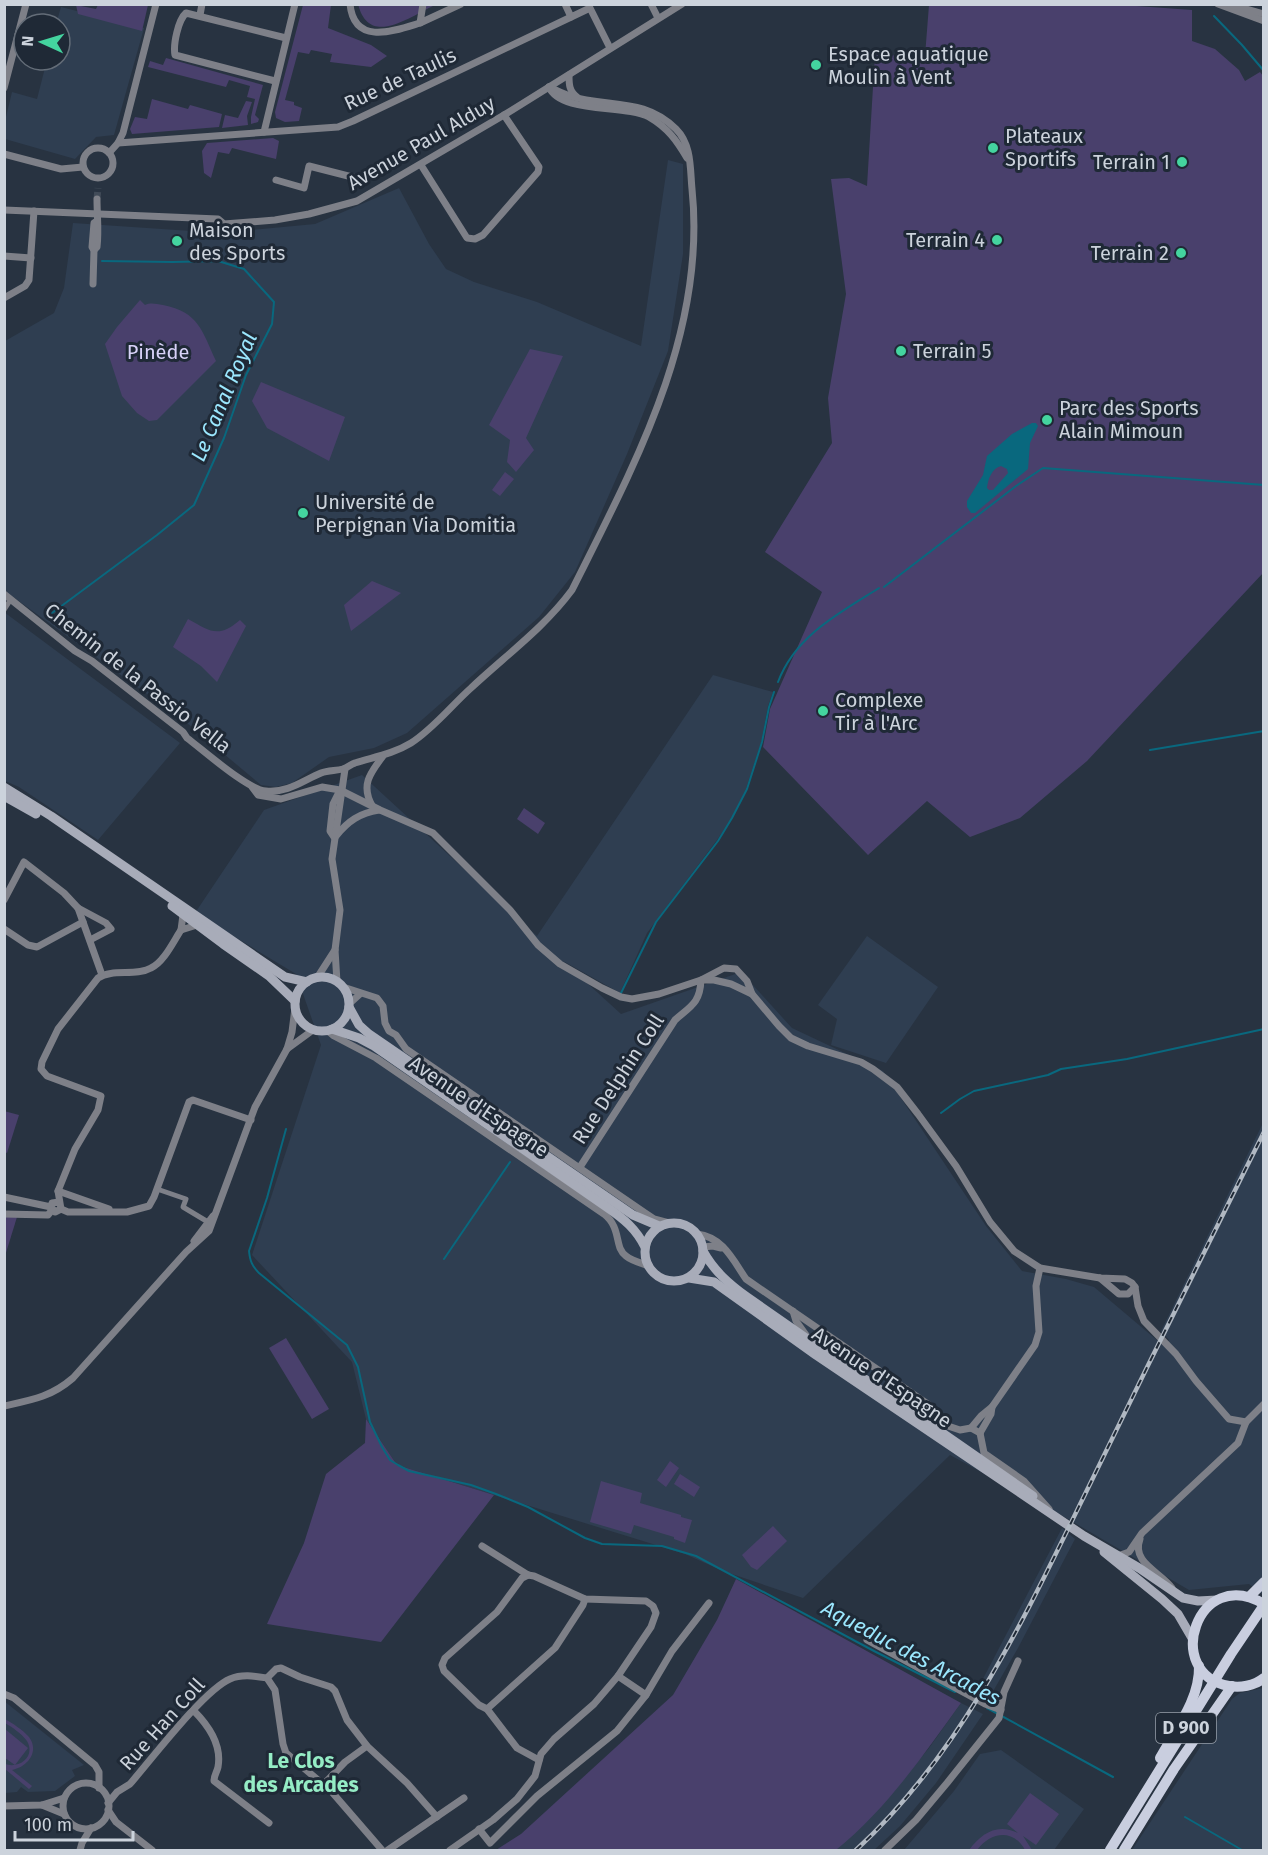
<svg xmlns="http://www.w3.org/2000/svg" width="1268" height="1855" font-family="'Fira Sans',sans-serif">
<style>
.built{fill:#2f3e51}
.green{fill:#49406c}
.water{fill:#09687e;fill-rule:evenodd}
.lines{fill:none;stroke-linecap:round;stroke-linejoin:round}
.stream{stroke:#09687e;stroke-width:2}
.minor-tunnel{stroke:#414b58;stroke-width:7;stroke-dasharray:7 3.5;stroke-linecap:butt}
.pedestrian{stroke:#7e8088;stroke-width:5}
.minor{stroke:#7e8088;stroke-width:7}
.secondary{stroke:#a8acb9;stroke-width:9}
.primary{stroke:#c9cedf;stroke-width:10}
.rail-casing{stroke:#b0b8c2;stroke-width:4.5}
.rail{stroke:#1f2936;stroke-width:2;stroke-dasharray:7;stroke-linecap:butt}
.poi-dot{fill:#44d49f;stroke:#1f2936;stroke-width:2}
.labels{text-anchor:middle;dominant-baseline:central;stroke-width:6;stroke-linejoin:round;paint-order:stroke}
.shield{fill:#1f2936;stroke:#98a0aa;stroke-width:1.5}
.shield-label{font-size:18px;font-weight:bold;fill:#ccd3dc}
.poi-label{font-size:20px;fill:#ccd3dc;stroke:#1f2936;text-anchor:start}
.street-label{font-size:20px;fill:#ccd3dc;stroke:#1f2936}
.park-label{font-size:20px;fill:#d8d2f9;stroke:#1f2936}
.water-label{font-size:21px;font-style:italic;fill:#9be7fe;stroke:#1f2936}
.neighbourhood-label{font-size:21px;font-weight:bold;fill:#95ecc5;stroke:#1f2936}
</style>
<rect width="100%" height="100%" fill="#283341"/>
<g class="built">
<path d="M61 7 144 28 114 135 96 137 75 159 5 139V121L12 92 37 99 47 60H60V24H56Z"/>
<path d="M668 160 683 164V254L668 351 627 454 575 572 539 617 407 733 374 748 329 757 292 783 276 787 261 785 187 723 5 591V341L54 313 64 288 73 223 221 233 315 224 399 188 429 244 446 269 474 282 537 302 641 346Z"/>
<path d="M4 612 180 743 98 840 19 787 5 781Z"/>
<path d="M713 675 773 692 768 706 761 743 746 789 732 818 717 840 647 933 620 993 563 961 621 1014 741 972 792 1028 883 1071 986 1226 1022 1271 1066 1279 1094 1287 1165 1347 1169 1340 1161 1331 1263 1123V1595L1249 1584 1189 1590 1068 1519 950 1455 803 1598 723 1571 685 1554 397 1465 366 1419 352 1362 252 1255 321 1045 296 974 195 913 264 810 362 775 537 936Z"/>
<path d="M867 936 938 987 886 1063 831 1045 837 1019 818 1005Z"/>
<path d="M1062 1528 1075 1539 1018 1648 988 1700 975 1694Z"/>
<path d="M1263 1688V1850H1132L1232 1699 1240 1693Z"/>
<path d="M4 1701 84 1765 72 1770 75 1776 55 1791 28 1792 21 1787 17 1792 5 1793Z"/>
<path d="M961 1703 983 1714 936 1783 900 1826 874 1850H836L884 1802 929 1748Z"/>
<path d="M1001 1750 1084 1809 1054 1850H904L954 1791 980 1754Z"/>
</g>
<g class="green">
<path d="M358 4 435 5C409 17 369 48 358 4Z"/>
<path d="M1109 4 1192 10V41L1215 49 1239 70 1245 81 1260 72 1263 76V573L1087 761 1020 818 970 837 927 801 868 855 763 747 770 709 822 592 765 552 832 443 828 398 846 294 831 179 849 178 867 186 875 54 878 51C886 56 890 58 899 53L917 58 925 56 929 5Z"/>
<path d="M76 5 96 9 98 5H148L142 31 78 14Z"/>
<path d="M303 5H331L328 28 371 45 387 56 371 67 330 62 332 54 311 50 309 54 298 52 285 100 294 102V105L302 108 299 121 285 122 276 118 275 112Z"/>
<path d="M166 58 263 85 255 115 259 119 258 122 251 124V117L255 99 247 97 250 86 229 80 226 87 148 67 150 61 163 65Z"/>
<path d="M152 99 188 109 190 105 222 114 219 127 132 134 130 129 135 117 147 119Z"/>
<path d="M246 101 252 102 247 116 248 125 222 128 225 115 238 118Z"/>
<path d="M273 138 279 141 276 159 232 148 229 154 218 152 211 178 204 173 202 151 207 143Z"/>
<path d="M140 300 145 305C151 302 156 304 163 305 199 312 202 331 216 361L157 420 149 421 137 413 122 396 105 344 117 327Z"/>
<path d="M530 349 563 356 526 438 534 450 516 472 507 462 510 440 489 425Z"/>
<path d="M261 382 345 417 329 461 267 428 252 401Z"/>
<path d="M505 472 514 479 500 496 492 490Z"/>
<path d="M372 581 401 593 351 631 344 605Z"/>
<path d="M188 619C210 631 218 639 240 620L246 626 217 682 201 666 173 647Z"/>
<path d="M524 808 545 823 538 834 517 819Z"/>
<path d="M4 1111 19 1115 7 1153 5 1152Z"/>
<path d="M5 1216 17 1217 5 1256Z"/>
<path d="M286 1338 329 1409 312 1419 269 1348Z"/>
<path d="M366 1419 397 1465 494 1495 381 1642 267 1624 304 1543 326 1474 365 1443Z"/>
<path d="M670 1461 679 1468 666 1487 657 1480Z"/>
<path d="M680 1474 700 1487 694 1497 674 1484Z"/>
<path d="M601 1481 642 1493 640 1503 681 1515V1517L692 1520 685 1543 674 1539V1537L634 1525 631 1534 590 1522Z"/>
<path d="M773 1526 787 1541 757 1570 751 1567 742 1555Z"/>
<path d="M736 1579 961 1703C924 1754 886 1810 836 1850H496L521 1834 673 1695 717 1620Z"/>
<path d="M5 1719C12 1723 23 1730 29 1737 40 1752 27 1767 12 1770L32 1786 29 1789 5 1769V1764C19 1769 36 1757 27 1741 22 1734 12 1727 5 1723Z"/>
<path d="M5 1729 28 1748 15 1765 5 1758Z"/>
<path d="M1030 1793 1059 1814 1036 1845 1023 1836 1032 1850H1025C1013 1828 990 1832 977 1850H969C982 1833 997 1823 1018 1833L1007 1824Z"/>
</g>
<path class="water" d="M1032 423H1036L1038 426 1030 443 1028 469 975 513H971L967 507V501L983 475 987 456 1012 434ZM1001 466 1007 469 1008 473 993 490H989L987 488C988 479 992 468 1001 466Z"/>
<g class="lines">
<g class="stream">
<path d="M1214 16 1242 45 1264 71"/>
<path d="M884 587 1016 486 1043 468 1264 485"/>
<path d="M48 616 157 535 194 505 224 438 246 375 272 324 274 302 244 269 218 261 172 262 102 261"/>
<path d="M778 682C795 636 839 613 879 588"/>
<path d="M1150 750 1264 731"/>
<path d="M621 993 656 922 718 841 732 818 747 789 762 742 769 707 774 692"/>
<path d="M941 1113 960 1099 974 1091 1048 1075 1061 1069 1127 1059 1264 1029"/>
<path d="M286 1129 267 1198 249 1251C250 1261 252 1266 259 1273L347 1345 358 1367 370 1422 382 1447 390 1460 398 1465 409 1471 471 1485 496 1494 528 1507 585 1538 602 1544 662 1546 696 1556 874 1651 955 1692"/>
<path d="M444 1259 510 1162"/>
<path d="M987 1708 1113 1777"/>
<path d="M1185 1817 1242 1850"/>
</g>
<path class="minor-tunnel" d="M97 199 98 188"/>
<g class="pedestrian">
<path d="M4 610 11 599"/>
<path d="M157 1189 186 1199 183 1207 208 1222"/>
</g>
<g class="minor">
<path d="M350 4C354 46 394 31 420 23"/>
<path d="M423 4 420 23 461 4"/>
<path d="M565 4 571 17"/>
<path d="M651 4 658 18"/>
<path d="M1218 4 1264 21"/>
<path d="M1229 4 1264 14"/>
<path d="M200 15 202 4"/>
<path d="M569 75C569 84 569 91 577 97"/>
<path d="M275 81 175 55C173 45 178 20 186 13L286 38"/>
<path d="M549 87C561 114 624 104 649 117 668 128 677 141 687 158"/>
<path d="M4 88 26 4"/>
<path d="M264 132 295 4"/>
<path d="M118 143 123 133 156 4"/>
<circle cx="98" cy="163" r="15"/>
<path d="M109 153 118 143 338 127 353 121 590 8 610 48"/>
<path d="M4 154 61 169 83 167"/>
<path d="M421 165 467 238 475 239 483 235 538 172 539 167 504 115"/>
<path d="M276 180 304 188 309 166 360 179"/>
<path d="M4 210 218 219 224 224 275 220 309 214 357 201 504 115 682 4"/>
<path d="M94 250 97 247C99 230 97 216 97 199"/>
<path d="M4 256 31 258"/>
<path d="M93 284 94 250 92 247 94 223 97 221"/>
<path d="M4 298 25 286 29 280 34 211"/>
<path d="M4 594 75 651 92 661 183 732 187 738C203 750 248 790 266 791 288 793 302 781 321 773 328 770 336 771 343 769 347 768 351 764 355 763 374 757 393 754 411 743 433 729 451 706 471 688 505 656 544 628 572 590 634 466 707 333 692 189 690 169 692 145 676 129 644 97 608 108 570 96 563 94 556 90 549 87"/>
<path d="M252 787 258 795 281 799 322 787 340 790 380 810 433 833 510 910 538 945 560 964 602 988 621 997 632 999 659 994 701 980H714L731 984 752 994 779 1026 791 1038 808 1046 861 1062 873 1069 897 1087 918 1114 956 1166 990 1222 1014 1251 1040 1268 1100 1278 1125 1279 1132 1283 1135 1287 1138 1306 1144 1321 1176 1354 1196 1381 1229 1419 1246 1422"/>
<path d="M373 807C360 786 370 773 383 756"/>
<path d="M336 836C348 821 360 813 379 810"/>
<path d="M334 837 330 831 333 804 339 792"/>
<path d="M4 900 24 862 64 893 78 908 102 975"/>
<path d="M78 908 106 923 111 929 90 940"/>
<path d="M183 915 181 930 197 925"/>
<path d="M4 929 28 945 37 947 83 922"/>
<path d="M317 978 335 950"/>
<path d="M337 982 335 950 340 910 332 859 345 769"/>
<path d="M343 987 377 998 383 1006 385 1023 389 1031 396 1035 406 1049 645 1213 654 1219 669 1223"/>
<path d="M349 1004 360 994"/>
<path d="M328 1031 334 1036 376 1058 604 1214C622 1228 614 1248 626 1256 632 1261 641 1263 649 1266"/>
<path d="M287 1049 313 1030"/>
<path d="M580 1167 675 1020C691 1006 700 1003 701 980L724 968 736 969 747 981 752 994"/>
<path d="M58 1191 109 1209"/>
<path d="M4 1197 51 1207"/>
<path d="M59 1202 52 1203 51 1207 55 1212 61 1209 58 1191 75 1149 98 1110 101 1096 47 1076 41 1069 42 1062 58 1029 98 978C113 968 135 977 151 968 164 962 173 942 181 930"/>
<path d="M61 1209 68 1212H127L149 1206 154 1197 189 1102 193 1100 251 1120"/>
<path d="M4 1214 48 1215 52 1210"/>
<path d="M697 1234C723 1237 733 1260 746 1279L929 1405 948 1426 960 1430 971 1428 980 1433"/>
<path d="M194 1241 213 1216"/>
<path d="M703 1247 713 1246 721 1248"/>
<path d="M1100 1278 1119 1294H1128L1135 1287"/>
<path d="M793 1311 796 1321 806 1335"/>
<path d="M4 1406C32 1400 51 1397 73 1378L186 1252 209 1231 255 1107 287 1049 292 1032 295 1008"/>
<path d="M971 1428 981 1416 992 1407"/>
<path d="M980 1433 991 1414 992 1407 1035 1345 1039 1332 1036 1286 1040 1268"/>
<path d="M980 1433 984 1453 1024 1481 1049 1509"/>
<path d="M1140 1539C1131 1563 1161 1572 1172 1588"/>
<path d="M1118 1556 1129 1552 1142 1533 1238 1443 1246 1422 1264 1404"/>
<path d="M528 1575 522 1578 497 1612 445 1658 442 1665 444 1671 479 1705 487 1709 517 1748 539 1760"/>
<path d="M867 1640 985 1704 1001 1710"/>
<path d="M618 1676 646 1695"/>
<path d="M267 1678 276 1669 281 1668 300 1677 331 1687 335 1691 347 1720 367 1746 407 1783 437 1817"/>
<path d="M4 1694 14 1698 95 1765 99 1772V1788"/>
<path d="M487 1709 555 1648 583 1605 585 1599"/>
<path d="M194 1711C208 1725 222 1745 218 1767 217 1772 214 1775 214 1781L269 1823"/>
<circle cx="86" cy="1806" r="23"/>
<path d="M323 1785 345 1762 367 1746"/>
<path d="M108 1803 117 1792 130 1784C151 1760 204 1690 230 1679 242 1674 254 1676 267 1678L275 1690 283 1744 286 1753 331 1791 382 1850"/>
<path d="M42 1805 64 1814"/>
<path d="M4 1806 42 1805 64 1798"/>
<path d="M108 1810 116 1822 152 1850"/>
<path d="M479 1829 490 1843 537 1796 617 1731 646 1695 672 1651 709 1603"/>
<path d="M80 1850 82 1843 91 1828"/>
<path d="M388 1850 464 1798"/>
<path d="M450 1850 493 1820 517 1799 535 1776 541 1754 554 1739 594 1704 618 1676 651 1627 656 1613 653 1606 646 1601 585 1599 534 1576 528 1575 482 1546"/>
<path d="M885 1850 916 1820 947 1783 999 1718 1004 1692 1018 1661"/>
</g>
<g class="secondary">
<path d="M4 787 51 816 285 977 307 982"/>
<path d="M4 796 36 814"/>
<path d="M172 906 223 944 269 976 295 1001"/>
<circle cx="322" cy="1004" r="27"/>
<path d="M349 1007 359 1025 369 1034 633 1215 659 1226"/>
<path d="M332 1029 359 1038 374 1046 608 1208C624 1219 636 1229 645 1247"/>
<circle cx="674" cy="1252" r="29"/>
<path d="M703 1251C714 1271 729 1284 747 1297L1033 1496"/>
<path d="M689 1278 714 1282 816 1355 1084 1536 1139 1568 1183 1598 1198 1601 1217 1600"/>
<path d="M1104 1552 1162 1599 1178 1614 1192 1638"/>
</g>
<g class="primary">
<path d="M1249 1597 1264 1582"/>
<path d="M1264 1604C1197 1564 1162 1674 1229 1686 1240 1688 1254 1686 1264 1678"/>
<path d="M1160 1758C1176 1729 1200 1699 1199 1666"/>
<path d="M1110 1850 1231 1654 1264 1605"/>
<path d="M1124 1850 1174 1769 1232 1686"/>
</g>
<defs>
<path id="rail" d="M856 1850C965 1750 1027 1612 1091 1482 1148 1365 1205 1249 1264 1132"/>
</defs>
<use href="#rail" class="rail-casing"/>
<use href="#rail" class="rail"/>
</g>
<g class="poi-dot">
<circle cx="816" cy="65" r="6"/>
<circle cx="993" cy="148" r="6"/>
<circle cx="1182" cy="162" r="6"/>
<circle cx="997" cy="240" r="6"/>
<circle cx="177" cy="241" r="6"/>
<circle cx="1181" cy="253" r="6"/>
<circle cx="901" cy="351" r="6"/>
<circle cx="1047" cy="420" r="6"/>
<circle cx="303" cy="513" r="6"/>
<circle cx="823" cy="711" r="6"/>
</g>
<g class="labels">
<rect class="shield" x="1156" y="1713" width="60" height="30" rx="4.5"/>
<g class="shield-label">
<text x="1186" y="1728">D 900</text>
</g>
<g class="poi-label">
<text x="828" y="54">Espace aquatique<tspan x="828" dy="23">Moulin à Vent</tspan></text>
<text x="1005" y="136">Plateaux<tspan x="1005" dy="23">Sportifs</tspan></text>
<text x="1170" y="162" text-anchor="end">Terrain 1</text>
<text x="189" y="230">Maison<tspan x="189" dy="23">des Sports</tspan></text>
<text x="985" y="240" text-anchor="end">Terrain 4</text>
<text x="1169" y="253" text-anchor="end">Terrain 2</text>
<text x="913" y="351">Terrain 5</text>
<text x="1059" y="408">Parc des Sports<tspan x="1059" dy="23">Alain Mimoun</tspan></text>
<text x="315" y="502">Université de<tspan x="315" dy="23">Perpignan Via Domitia</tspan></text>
<text x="835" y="700">Complexe<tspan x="835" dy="23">Tir à l'Arc</tspan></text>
</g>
<g class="street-label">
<text transform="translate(400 79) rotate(-25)">Rue de Taulis</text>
<text transform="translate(421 143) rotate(-30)">Avenue Paul Alduy</text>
<text transform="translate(138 678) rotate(38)">Chemin de la Passio Vella</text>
<text transform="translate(618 1079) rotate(-57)">Rue Delphin Coll</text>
<text transform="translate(479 1106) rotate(34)">Avenue d'Espagne</text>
<text transform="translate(882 1377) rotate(34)">Avenue d'Espagne</text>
<text transform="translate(162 1724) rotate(-48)">Rue Han Coll</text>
</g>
<g class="park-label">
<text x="158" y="352">Pinède</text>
</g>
<g class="water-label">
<text transform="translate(224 397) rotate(-67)">Le Canal Royal</text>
<text transform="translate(911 1653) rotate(28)">Aqueduc des Arcades</text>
</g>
<g class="neighbourhood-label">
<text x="301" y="1761">Le Clos<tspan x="301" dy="24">des Arcades</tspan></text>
</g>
</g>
<rect width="1268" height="1855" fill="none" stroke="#ccd3dc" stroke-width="12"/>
<g transform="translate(42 42) rotate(274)"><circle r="28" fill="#1f2936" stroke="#646d78" stroke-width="1.5"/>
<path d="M0-4.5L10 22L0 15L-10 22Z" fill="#44d49f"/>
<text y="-9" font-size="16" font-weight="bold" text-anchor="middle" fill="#ccd3dc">N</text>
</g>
<path d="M15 1831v9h118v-9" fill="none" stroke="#ccd3dc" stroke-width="3"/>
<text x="24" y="1831" font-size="18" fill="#ccd3dc" stroke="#1f2936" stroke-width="4.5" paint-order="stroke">100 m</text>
</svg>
